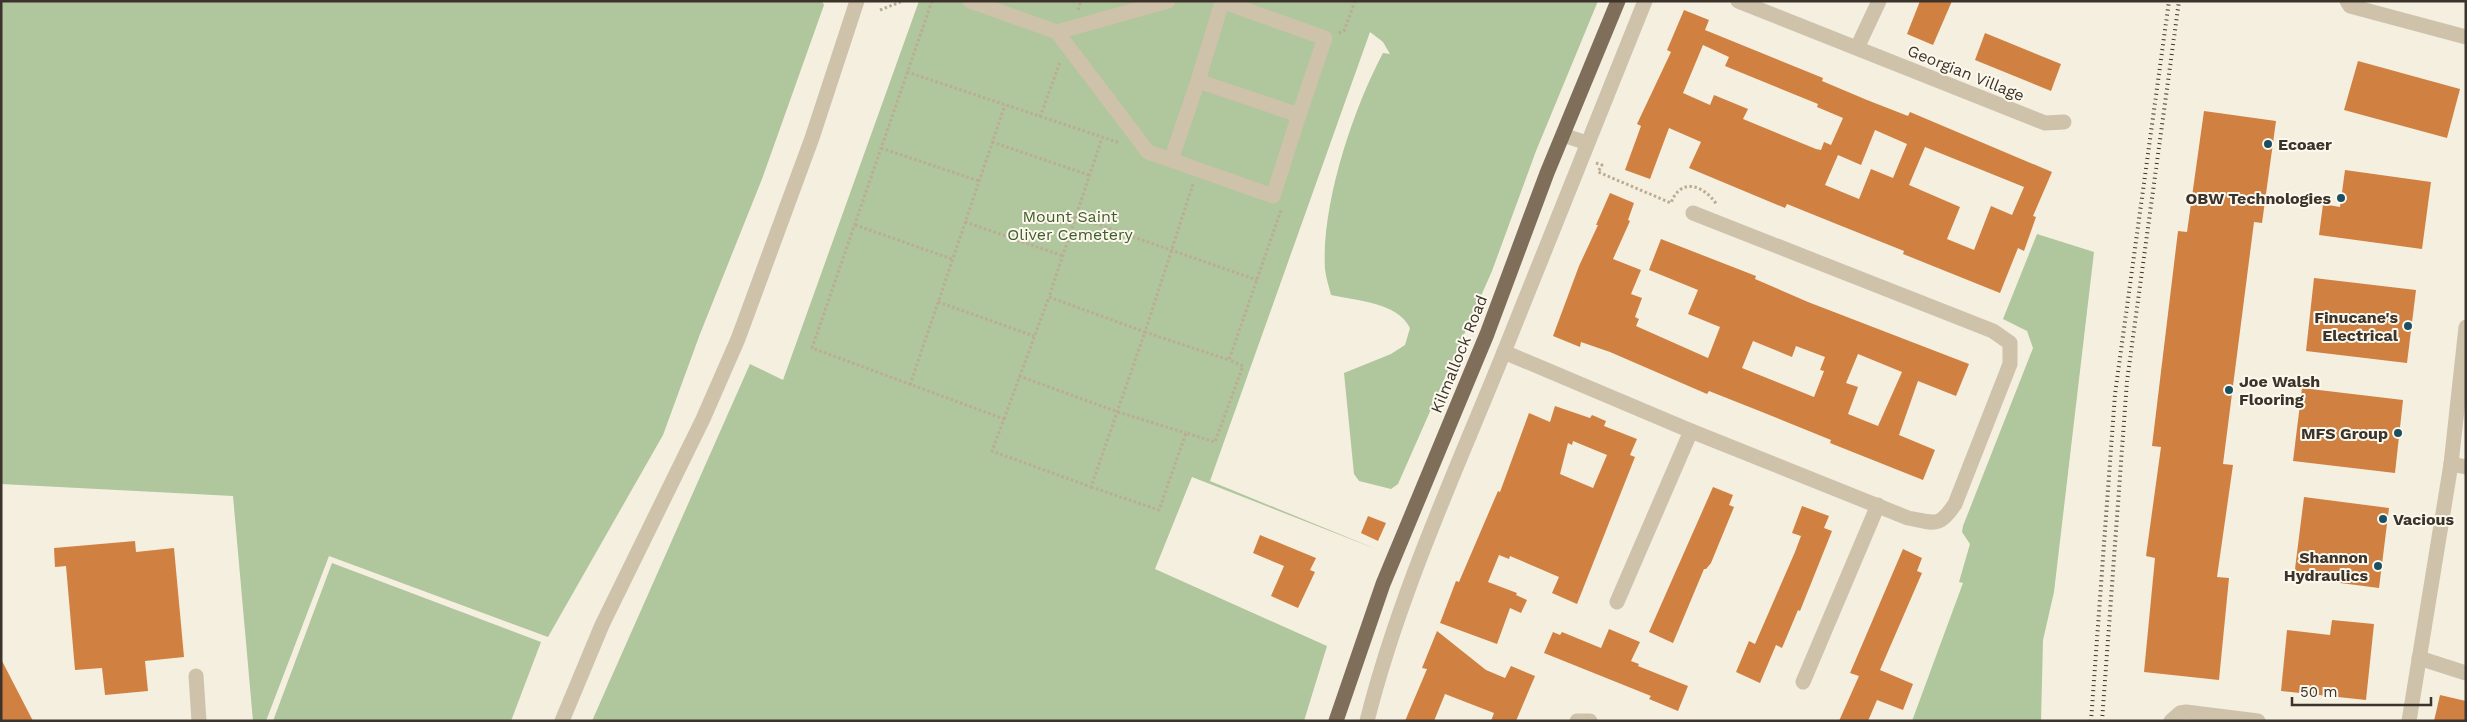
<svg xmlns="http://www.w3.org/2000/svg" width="2467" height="722" font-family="'Work Sans',sans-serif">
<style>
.green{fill:#b0c69d}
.building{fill:#d08142;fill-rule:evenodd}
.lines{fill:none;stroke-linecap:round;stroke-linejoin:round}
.path{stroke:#bbac93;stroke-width:3;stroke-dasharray:2.5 2.5;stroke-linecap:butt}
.minor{stroke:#cfc2aa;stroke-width:15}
.major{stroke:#7f6e5a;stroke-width:15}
.rail{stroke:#3c332a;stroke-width:4;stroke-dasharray:1 4;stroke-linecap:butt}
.poi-dot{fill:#1b4f62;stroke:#fcf8ed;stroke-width:2}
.labels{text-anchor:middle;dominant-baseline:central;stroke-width:4;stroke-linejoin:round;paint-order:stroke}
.street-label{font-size:16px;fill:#3c332a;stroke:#fcf8ed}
.poi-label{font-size:16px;font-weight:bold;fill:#3c332a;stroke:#fcf8ed;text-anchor:end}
.park-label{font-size:16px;fill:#415d2b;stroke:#fcf8ed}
</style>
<rect width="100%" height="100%" fill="#f5efdf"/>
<g class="green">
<path d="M1 1H822L824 5 762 179 700 334 663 435 548 637 329 556 266 721H253L233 496 1 484Z"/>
<path d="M919 1H1598L1536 151 1492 271 1398 484 1391 489 1359 481 1354 474 1344 373 1391 354 1405 345 1410 328C1397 302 1357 301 1331 295 1329 287 1326 278 1325 269 1321 205 1353 109 1383 53L1390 54 1383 42 1370 32 1210 481 1381 551 1192 477 1155 569 1327 646 1304 721H592L750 364 783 380Z"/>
<path d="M2037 234 2094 252 2054 592 2043 640 2041 721H1912L1963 583 1959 582 1970 544 1962 532 1963 526 2033 348 2027 331 2003 319Z"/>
<path d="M332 563 541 642 511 721H273Z"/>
</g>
<g class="building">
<path d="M1920 1H1952L1933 45 1907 34Z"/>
<path d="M1684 10 1709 20 1705 30 1823 78 1822 81 1867 100 1908 116 1910 112 2052 172 2033 216 2036 217 2024 251 2018 248 2000 293 1903 254 1904 251 1839 225 1787 204 1785 208 1689 168 1701 142 1669 128 1650 179 1625 170 1641 126 1637 124 1671 52 1667 50ZM1703 45 1729 57 1725 66 1818 104 1817 107 1843 118 1831 145 1824 142 1821 150 1816 149 1743 119 1748 109 1714 95 1710 105 1683 93ZM1875 130 1907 144 1893 178 1871 169 1859 199 1825 185 1838 155 1861 165ZM1925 147 2024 187 2012 215 1991 206 1974 250 1947 239 1960 207 1909 185Z"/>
<path d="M1985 33 2061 64 2051 91 1975 60Z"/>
<path d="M2358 61 2460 89 2447 138 2344 110Z"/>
<path d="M2204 111 2276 121 2262 223 2254 222 2223 464 2233 465 2217 577 2229 578 2219 680 2144 672 2155 558 2146 556 2161 447 2152 446 2178 231 2187 232Z"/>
<path d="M2345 170 2431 182 2422 249 2319 235 2323 204 2340 207Z"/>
<path d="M1610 193 1634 203 1628 220 1630 221 1613 259 1641 270 1631 294 1642 298 1635 317 1639 319 1636 326 1708 358 1720 327 1688 314 1698 290 1649 270 1661 239 1756 276 1755 279 1808 302 1969 364 1956 396 1918 381 1899 435 1935 450 1923 480 1830 443 1831 440 1762 412 1709 391 1707 394 1610 352 1581 342 1580 347 1553 336 1579 266 1598 225H1596ZM1753 341 1792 357 1796 346 1825 357 1820 370 1824 371 1814 397 1742 368ZM1858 354 1902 372 1878 426 1848 414 1858 387 1846 383Z"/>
<path d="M2314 278 2416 290 2407 363 2306 351Z"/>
<path d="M2302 388 2403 400 2395 473 2293 461Z"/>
<path d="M1555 406 1590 418 1592 415 1606 421 1604 426 1637 439 1630 455 1635 457 1577 604 1552 593 1559 577 1510 556 1509 559 1499 555 1488 582 1517 593 1516 595 1527 600 1521 613 1510 608 1497 644 1440 623 1456 581 1459 582 1498 491 1500 492 1529 413 1550 422ZM1573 441 1607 455 1593 488 1560 474 1568 443 1572 445Z"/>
<path d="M1713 487 1733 495 1729 505 1734 507 1711 563 1706 569H1704L1673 643 1649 632Z"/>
<path d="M2304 497 2389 508 2379 588 2294 577Z"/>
<path d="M1802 506 1829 516 1824 528 1832 531 1800 611 1798 610 1782 648 1776 645 1760 683 1736 672 1749 641 1755 644 1795 552 1801 536 1792 533Z"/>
<path d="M1368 516 1386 523 1378 541 1361 533Z"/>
<path d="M1260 535 1316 558 1310 570 1315 572 1298 608 1271 596 1284 566 1253 553Z"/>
<path d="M135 541 136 552 174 548 184 657 145 661 148 691 105 695 102 668 75 670 66 566 55 567 54 548Z"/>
<path d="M1903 549 1922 558 1917 571 1922 573 1880 670 1913 684 1903 710 1877 700 1868 721H1839L1859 676 1850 673Z"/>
<path d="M2332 620 2374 624 2366 700 2281 691 2287 630 2330 635Z"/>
<path d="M1609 629 1640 642 1631 661 1639 664 1638 666 1688 686 1678 711 1649 699 1651 696 1544 653 1553 632 1560 635 1562 632 1601 648Z"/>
<path d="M1437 631 1486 670 1505 678 1511 666 1535 676 1516 721H1491L1494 713 1445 694 1434 721H1405L1427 669 1422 668Z"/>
<path d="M1 659 33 721H1Z"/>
<path d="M2440 695 2466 701V721H2434Z"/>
</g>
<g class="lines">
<g class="path">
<path d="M932 1 812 348 1004 419 992 451 1091 487 1145 332 1049 297 1102 138"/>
<path d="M880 10 903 1"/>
<path d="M1078 10 1081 1"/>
<path d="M1339 33 1344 31 1355 1"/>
<path d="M907 72 1120 143"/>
<path d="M1040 117 1060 62"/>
<path d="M992 142 1089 175"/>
<path d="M881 148 979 181"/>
<path d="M1596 163 1602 165 1598 172 1671 203C1681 176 1705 186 1717 205"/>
<path d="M1193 184 1145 332 1229 360 1281 210"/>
<path d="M1076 217 1257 280"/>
<path d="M965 222 1063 256"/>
<path d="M855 225 952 259"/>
<path d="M938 302 1034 336"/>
<path d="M1019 376 1118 412 1186 433"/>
<path d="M910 385 1005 105"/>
<path d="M1004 419 1049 297"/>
<path d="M1091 487 1159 510 1186 433 1215 442 1243 366 1229 360"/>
</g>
<g class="minor">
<path d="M970 1 1057 32 1148 152 1171 160"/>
<path d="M1221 1 1325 38 1299 115 1198 81 1222 2"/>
<path d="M1645 1 1504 352 1691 431 1908 518C1935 523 1939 528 1955 504L2010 364V343L1993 331 1693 213"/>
<path d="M1738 1 2045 123 2064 122"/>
<path d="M2347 1 2350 6 2466 37"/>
<path d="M1057 32 1168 1"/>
<path d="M1857 48 1879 1"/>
<path d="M1198 81 1171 160 1273 196 1299 115"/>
<path d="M1563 135 1587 143"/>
<path d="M2451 464 2466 467"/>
<path d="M1617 602 1691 431"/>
<path d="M2419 658 2466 673"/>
<path d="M196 676 199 721"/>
<path d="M1803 682 1878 505"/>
<path d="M562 721 602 625 703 419 738 339 812 138 857 1"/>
<path d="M1367 721C1399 594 1455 473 1504 352"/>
<path d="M1577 721H1590"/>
<path d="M2171 721 2180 713 2186 712 2258 721"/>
<path d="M2409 721 2451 464 2466 327"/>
</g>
<path class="major" d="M1336 721 1383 584 1487 334 1547 173 1618 1"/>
<g class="rail">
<path d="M2091 721 2115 394 2169 1"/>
<path d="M2102 721 2127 381 2179 1"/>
</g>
</g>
<g class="poi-dot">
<circle cx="2268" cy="144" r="5"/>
<circle cx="2341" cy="198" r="5"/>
<circle cx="2408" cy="326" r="5"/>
<circle cx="2229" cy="390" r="5"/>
<circle cx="2398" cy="433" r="5"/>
<circle cx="2383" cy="519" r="5"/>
<circle cx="2378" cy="566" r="5"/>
</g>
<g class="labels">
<g class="street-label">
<text transform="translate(1966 73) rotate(22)">Georgian Village</text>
<text transform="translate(1459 354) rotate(-68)">Kilmallock Road</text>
</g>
<g class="poi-label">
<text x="2278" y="144" text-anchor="start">Ecoaer</text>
<text x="2331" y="198">OBW Technologies</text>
<text x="2398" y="317">Finucane's<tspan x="2398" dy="18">Electrical</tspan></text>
<text x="2239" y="381" text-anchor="start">Joe Walsh<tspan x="2239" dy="18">Flooring</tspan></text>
<text x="2388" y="433">MFS Group</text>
<text x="2393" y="519" text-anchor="start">Vacious</text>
<text x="2368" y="557">Shannon<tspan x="2368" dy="18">Hydraulics</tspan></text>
</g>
<g class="park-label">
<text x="1070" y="216">Mount Saint<tspan x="1070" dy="18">Oliver Cemetery</tspan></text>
</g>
</g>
<rect width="2467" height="722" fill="none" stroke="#3c332a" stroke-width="5"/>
<path d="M2292 697v8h139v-8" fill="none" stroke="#3c332a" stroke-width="2.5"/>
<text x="2300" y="697" font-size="15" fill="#3c332a" stroke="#fcf8ed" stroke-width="4" paint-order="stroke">50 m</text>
</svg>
